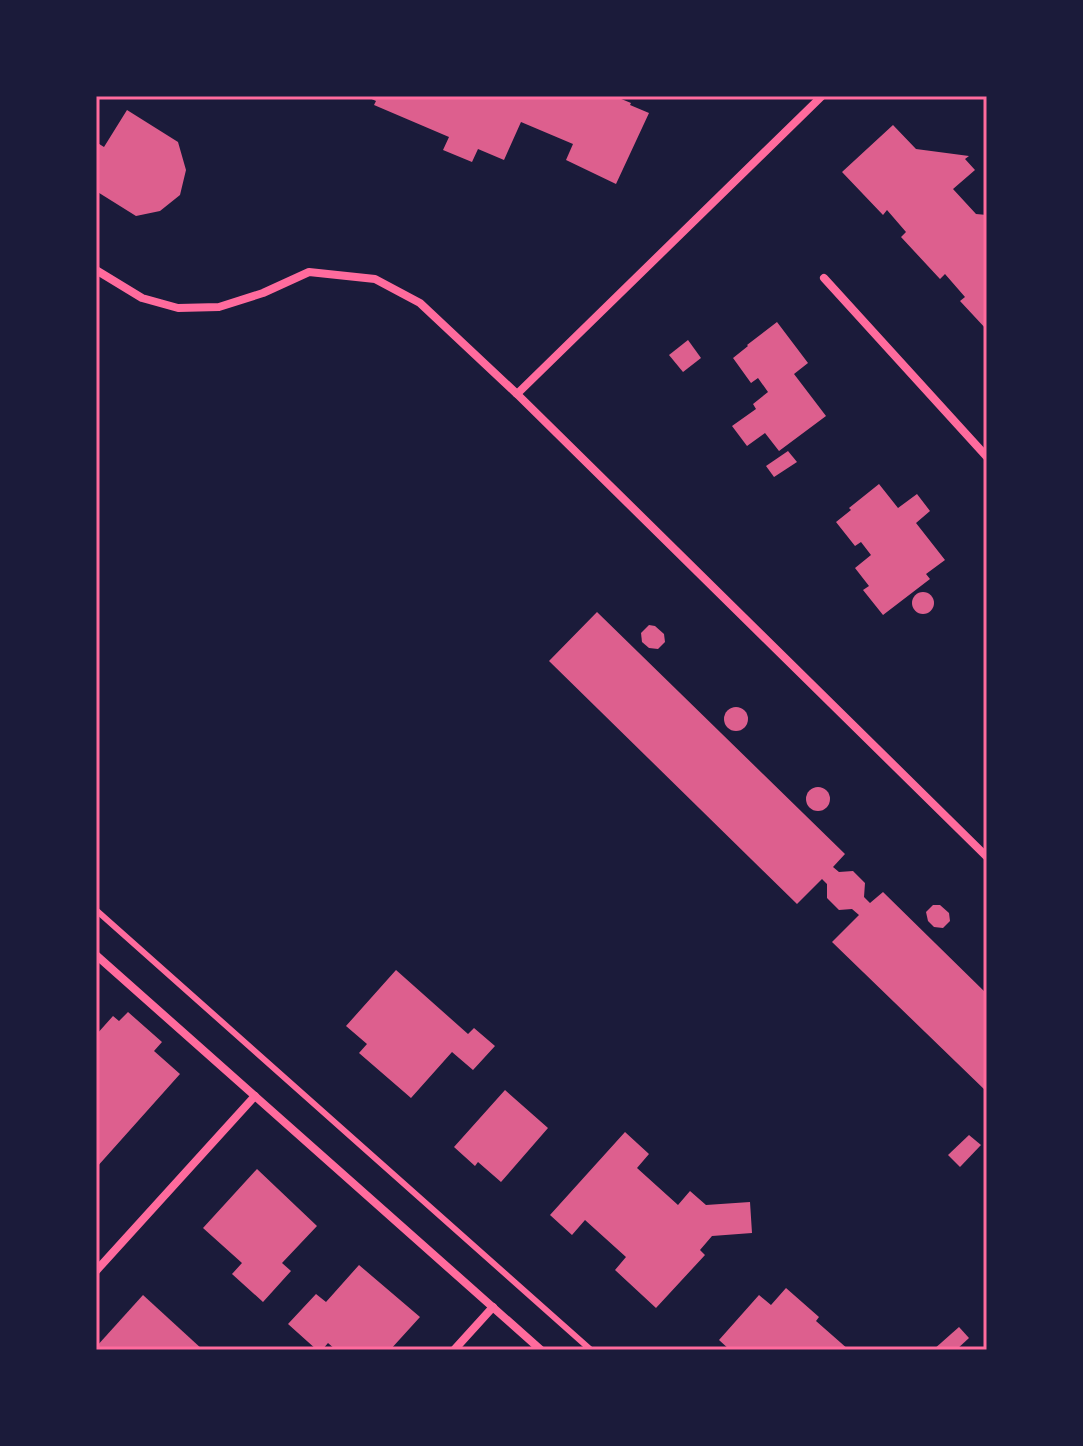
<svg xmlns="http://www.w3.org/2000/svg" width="1083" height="1446" font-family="'Noto Sans',sans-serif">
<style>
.building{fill:#dd5f8e}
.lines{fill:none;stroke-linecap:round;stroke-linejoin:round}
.service{stroke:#ff6b9d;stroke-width:6}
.minor{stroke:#ff6b9d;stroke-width:8}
.neatline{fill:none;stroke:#ff6b9d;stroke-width:3}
</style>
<rect width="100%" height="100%" fill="#1b1b3a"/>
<g class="building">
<path d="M365 96H614L631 103 630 105 649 113 616 184 566 160 573 144 521 122 504 160 478 149 472 162 443 150 449 137 374 105 376 101Z"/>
<path d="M127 110 178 142 186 170 180 195 160 211 136 216 96 191V142L104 147Z"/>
<path d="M893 125 916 149 969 156 965 159 975 170 953 189 976 214 987 215V330L960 301 965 297 945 274 940 279 901 237 906 232 887 210 883 215 842 172Z"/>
<path d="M777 322 808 363 794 374 826 416 779 451 765 433 747 446 732 426 756 409 753 404 768 392 758 378 751 383 733 358 748 346 747 345Z"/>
<path d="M688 340 701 358 683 372 669 355Z"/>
<path d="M788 451 797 462 774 477 766 466Z"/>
<path d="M879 484 898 508 917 494 930 511 916 523 945 560 926 574 930 579 883 615 863 590 869 586 855 568 871 555 861 542 855 546 836 522 851 510 849 508Z"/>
<circle cx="923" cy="603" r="11"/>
<path d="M597 612 845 854 833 867 839 872 853 871 865 883 864 897 870 903 883 892 987 994V1092L832 942 859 915 852 909 839 910 827 898V884L822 879 797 904 549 661Z"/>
<path d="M649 625 655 626 664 634 665 642 658 649 649 648 642 642 641 633Z"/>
<circle cx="736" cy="719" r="12"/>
<circle cx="818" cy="799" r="12"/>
<path d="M933 905H940L949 913 950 921 943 928 934 927 928 921 926 912Z"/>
<path d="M396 970 468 1034 474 1028 495 1046 473 1070 452 1052 411 1098 359 1053 367 1044 346 1026Z"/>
<path d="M128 1012 162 1042 154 1051 180 1074 96 1168V1035L113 1016 119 1021Z"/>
<path d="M505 1090 548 1128 501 1182 478 1162 475 1166 454 1147Z"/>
<path d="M625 1132 649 1154 637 1168 678 1205 690 1191 706 1205 750 1202 752 1233 712 1236 700 1250 705 1255 656 1308 615 1270 626 1257 585 1220 572 1235 550 1215Z"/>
<path d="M969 1135 981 1145 960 1167 948 1155Z"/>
<path d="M257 1169 317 1226 282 1263 291 1271 263 1302 232 1274 242 1263 203 1228Z"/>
<path d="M359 1265 420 1317 390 1350H336L328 1343 322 1350H317L288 1324 316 1294 326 1302Z"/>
<path d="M786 1288 819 1317 816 1321 849 1350H730L719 1340 759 1295 771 1305Z"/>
<path d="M143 1295 203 1350H96V1347Z"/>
<path d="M959 1327 969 1338 956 1350H933Z"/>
</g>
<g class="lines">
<path class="service" d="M96 910 591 1350"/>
<g class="minor">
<path d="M96 270 142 298 178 308 219 307 263 293 309 272 375 279 420 303 517 394 987 857"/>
<path d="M824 278 987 457"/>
<path d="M517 394 822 96"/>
<path d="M96 955 541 1350"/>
<path d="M96 1271 255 1096"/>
<path d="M454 1350 493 1307"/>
</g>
</g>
<rect width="1083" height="1446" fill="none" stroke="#1b1b3a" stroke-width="196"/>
<rect x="98" y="98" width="887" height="1250" class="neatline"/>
</svg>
